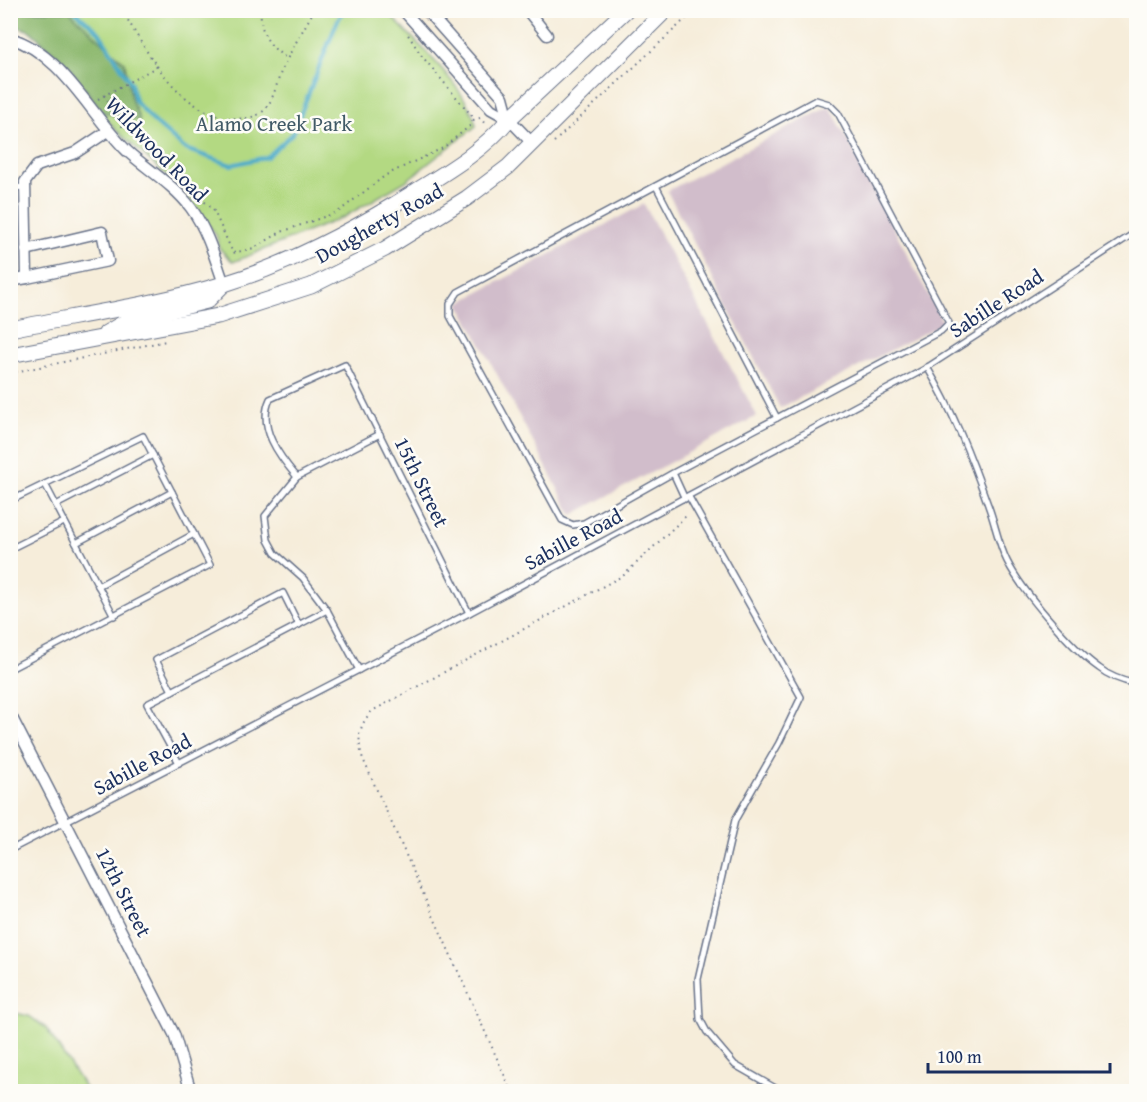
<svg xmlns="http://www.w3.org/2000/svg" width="1147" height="1102" font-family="'Gentium Book Plus',serif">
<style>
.industrial{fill:#d1bdcb}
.green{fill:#b3d982;stroke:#678470;stroke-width:1.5}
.forest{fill:#8eb970;stroke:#547467;stroke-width:1.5}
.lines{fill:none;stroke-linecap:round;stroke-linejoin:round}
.stream{stroke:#4babca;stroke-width:4}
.service-casing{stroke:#687289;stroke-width:8}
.minor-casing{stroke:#687289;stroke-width:13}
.secondary-casing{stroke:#687289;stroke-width:17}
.path{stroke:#687289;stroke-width:2;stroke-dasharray:1.5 4.5;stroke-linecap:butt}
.service{stroke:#fff;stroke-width:5}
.minor{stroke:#fff;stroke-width:10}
.secondary{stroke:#fff;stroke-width:15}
.labels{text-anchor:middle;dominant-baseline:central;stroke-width:5;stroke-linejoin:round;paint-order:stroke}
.park-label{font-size:21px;fill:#415a67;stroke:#fdfcf7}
.street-label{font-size:21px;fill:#1b2f5e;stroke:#fdfcf7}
</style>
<rect width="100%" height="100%" fill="#fdfcf7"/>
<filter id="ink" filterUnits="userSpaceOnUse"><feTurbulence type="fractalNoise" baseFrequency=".0167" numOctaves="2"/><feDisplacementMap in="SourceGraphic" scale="12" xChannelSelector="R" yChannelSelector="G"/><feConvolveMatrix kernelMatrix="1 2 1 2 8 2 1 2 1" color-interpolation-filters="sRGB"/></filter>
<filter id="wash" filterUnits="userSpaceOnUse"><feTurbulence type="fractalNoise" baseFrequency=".008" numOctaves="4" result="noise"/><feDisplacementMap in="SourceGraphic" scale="24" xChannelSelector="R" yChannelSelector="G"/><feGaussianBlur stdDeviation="1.35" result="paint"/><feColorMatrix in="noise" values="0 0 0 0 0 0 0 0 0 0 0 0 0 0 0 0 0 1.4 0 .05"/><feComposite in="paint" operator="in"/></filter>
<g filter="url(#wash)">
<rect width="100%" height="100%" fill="#f6edda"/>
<g class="industrial">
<path d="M830 106 943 323 780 408 667 191Z"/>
<path d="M644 204 757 416 572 515 459 303Z"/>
</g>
<g class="green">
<path d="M11 10 386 11C413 39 469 89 476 126L406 181 344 217 233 262 220 249 216 235 185 192 115 129 33 32Z"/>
<path d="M10 1012 29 1016 46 1028 87 1091H11Z"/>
</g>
<path class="forest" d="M10 11H69L125 63 132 102 140 120H129L103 112 66 63 30 31 11 24Z"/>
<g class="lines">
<path class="stream" d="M74 10 99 32 131 83 135 101 153 121 185 149 231 165 267 157 293 133 337 22 344 10"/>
</g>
</g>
<g filter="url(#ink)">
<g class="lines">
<defs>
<g id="service">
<path d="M656 186 777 418"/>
<path d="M10 188 25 187"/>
<path d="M927 367C953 411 971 457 988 505 995 523 998 543 1007 561 1022 591 1072 649 1099 668 1110 677 1123 681 1136 684"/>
<path d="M673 473 584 523 573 525 562 520 450 316V304L458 292 816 100 829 104 838 113 949 323 941 331 673 473 685 499"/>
<path d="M297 477C279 456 257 427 270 399L345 365 469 613"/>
<path d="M45 484 114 616"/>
<path d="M689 497 801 697 779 743 735 820 698 979 700 1019 707 1032 735 1065 782 1092"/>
<path d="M10 501 143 436 210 565 10 669"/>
<path d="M56 505 153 455"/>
<path d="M76 543 172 492"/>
<path d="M10 549 64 522"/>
<path d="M98 586 194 534"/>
<path d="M359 670 327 610 303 578 275 553 268 540 265 516 297 477 380 434"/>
<path d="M172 691 156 660 283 593 299 625"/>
<path d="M179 763 147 704 327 610"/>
<path d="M10 850 469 613 923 370 1136 232"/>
</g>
<g id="minor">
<path d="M403 10 491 109 509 119 532 143"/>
<path d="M426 10 503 97 509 119"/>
<path d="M527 10 547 35"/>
<path d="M10 38C62 53 90 115 127 151 148 170 174 185 191 208 207 230 215 258 224 284"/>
<path d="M26 250 102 232 108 261 27 278"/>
<path d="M10 281 27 278 25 182 37 166 75 153 108 131"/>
<path d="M10 714 174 1034 191 1092"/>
</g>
<g id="secondary">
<path d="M10 329C81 315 155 305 224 284 293 263 356 229 416 191 450 170 484 150 509 119L626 10"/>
<path d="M106 333 125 322 207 301 224 284"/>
<path d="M10 355 218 316 311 286 385 249 467 198 508 167 666 10"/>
</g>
</defs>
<use href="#service" class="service-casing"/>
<use href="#minor" class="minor-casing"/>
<use href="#secondary" class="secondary-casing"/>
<g class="path">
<path d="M122 10C146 51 178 111 229 118 239 119 252 119 261 113 273 104 276 85 281 72 290 51 303 31 314 10"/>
<path d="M261 10C259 33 270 48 288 59"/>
<path d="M104 95 122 122V129"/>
<path d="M98 99 158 66"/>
<path d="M473 120 480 118 486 125"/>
<path d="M554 142 695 10"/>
<path d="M191 190 213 209 233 253 254 248 281 232 338 212 386 175 443 148 472 124V116L421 55 407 33"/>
<path d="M10 373 166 341"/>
<path d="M512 1092 363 759C357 740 358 726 372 711L624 575 688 514"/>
</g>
<use href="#service" class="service"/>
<use href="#minor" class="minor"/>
<use href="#secondary" class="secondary"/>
</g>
</g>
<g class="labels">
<g class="park-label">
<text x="274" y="123">Alamo Creek Park</text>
</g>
<g class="street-label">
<text transform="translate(157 149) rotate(46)">Wildwood Road</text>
<text transform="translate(379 223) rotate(-29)">Dougherty Road</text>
<text transform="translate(996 303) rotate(-33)">Sabille Road</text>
<text transform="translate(422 482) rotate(64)">15th Street</text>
<text transform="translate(573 539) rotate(-28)">Sabille Road</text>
<text transform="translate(142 764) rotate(-28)">Sabille Road</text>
<text transform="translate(124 892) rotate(63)">12th Street</text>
</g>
</g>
<rect width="1147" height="1102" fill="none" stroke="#fdfcf7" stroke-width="36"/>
<path d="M928 1063v9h182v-9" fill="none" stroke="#1b2f5e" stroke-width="3"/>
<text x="937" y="1063" font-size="18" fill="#1b2f5e" stroke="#fdfcf7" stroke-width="4.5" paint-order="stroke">100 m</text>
</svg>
